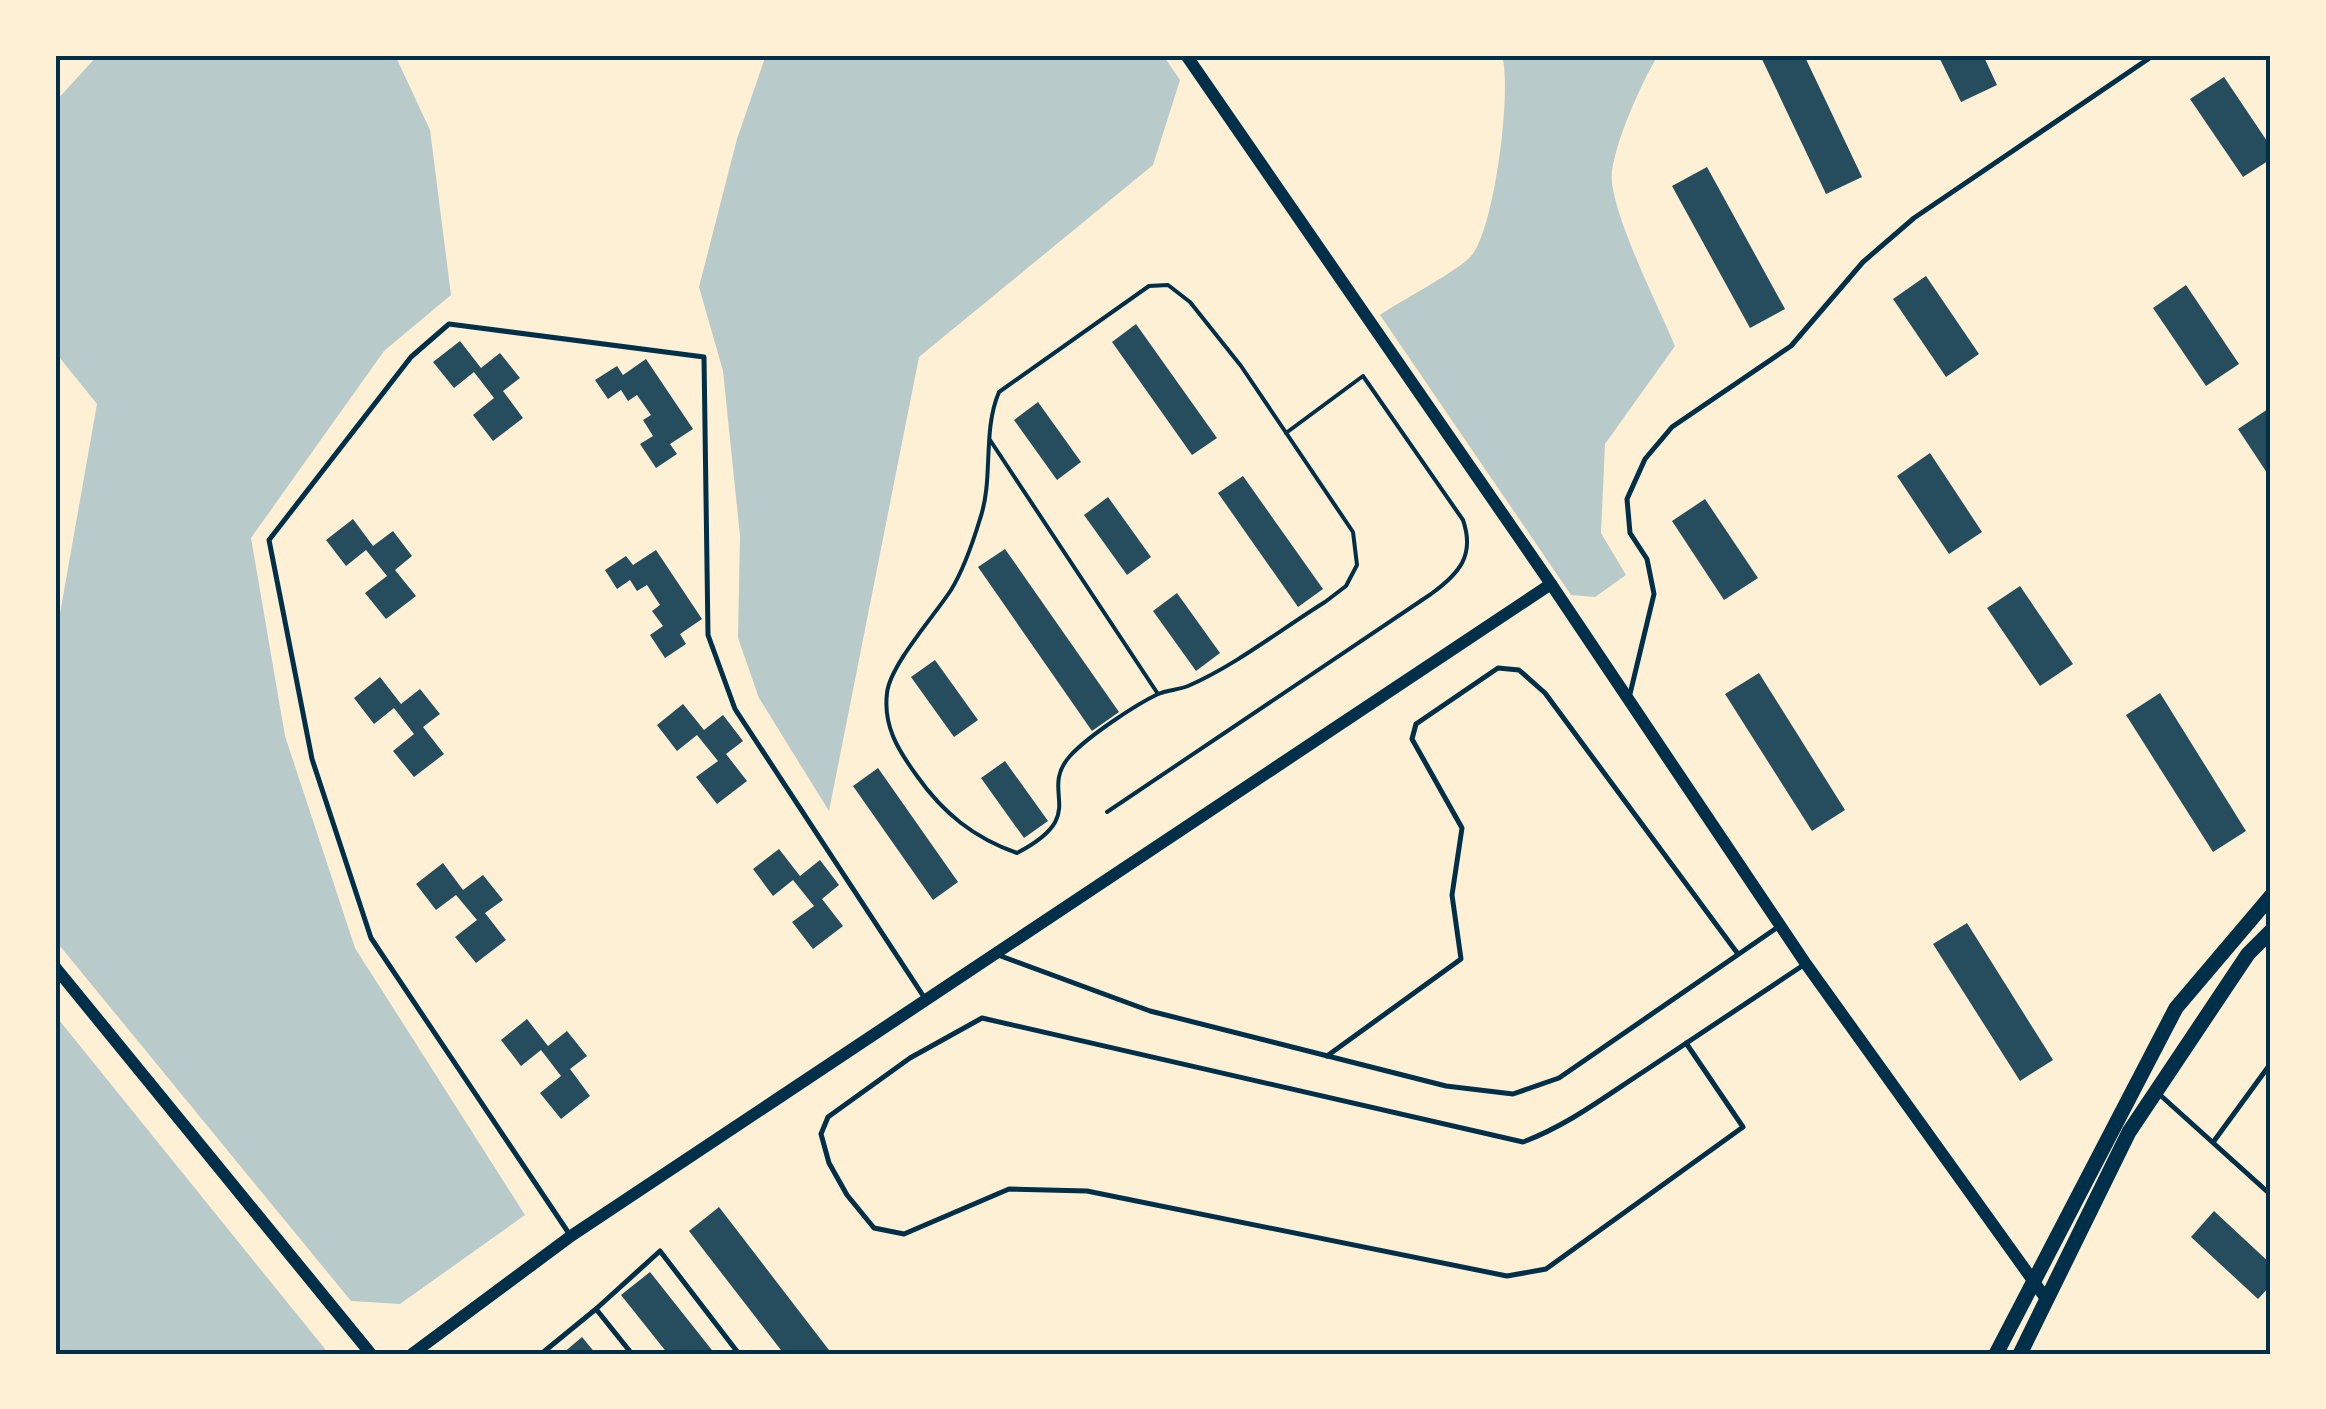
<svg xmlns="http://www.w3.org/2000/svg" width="2326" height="1409" font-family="'Times New Roman',serif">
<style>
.green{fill:#b9caca}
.building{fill:#264d5e}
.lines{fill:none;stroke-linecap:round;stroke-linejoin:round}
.path{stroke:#003049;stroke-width:4}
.service{stroke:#003049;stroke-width:5}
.tertiary{stroke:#003049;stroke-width:12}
.secondary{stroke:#003049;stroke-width:15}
.neatline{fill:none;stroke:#003049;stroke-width:4}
</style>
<rect width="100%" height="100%" fill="#fdf0d5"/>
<g class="green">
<path d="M98 55H395L430 130 451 295 384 351 251 538 285 736 355 948 525 1215 400 1304 351 1301 55 940V642L97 404 55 352V102Z"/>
<path d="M766 55H1163L1180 80 1153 165 919 357 829 811 759 698 738 638 740 536 723 371 699 287 737 139Z"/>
<path d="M1502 55H1658C1641 84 1617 137 1612 171 1607 206 1660 309 1675 346L1605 444 1601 533 1626 575 1595 597 1571 595 1380 315C1400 301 1460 270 1472 255 1495 226 1512 90 1502 55Z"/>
<path d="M55 1015 329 1354H55Z"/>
</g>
<g class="building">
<path d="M1760 55H1804L1862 177 1826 194Z"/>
<path d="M1938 55H1983L1997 85 1961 102Z"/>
<path d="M2224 77 2271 147V159L2243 177 2190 99Z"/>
<path d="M1707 167 1785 309 1750 328 1672 186Z"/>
<path d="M1926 276 1979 354 1946 377 1893 299Z"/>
<path d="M2186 285 2239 364 2206 386 2153 308Z"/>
<path d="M1136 324 1217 438 1192 455 1112 342Z"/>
<path d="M460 341 481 368 500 353 520 378 503 391 523 418 493 441 473 415 494 398 474 372 454 388 433 362Z"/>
<path d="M646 359 693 429 670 444 677 454 656 468 640 444 653 436 643 420 651 415 637 395 628 401 621 390 608 399 595 380 617 366 623 375Z"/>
<path d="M1038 402 1081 462 1057 480 1014 420Z"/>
<path d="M2271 407V479L2238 429Z"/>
<path d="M1930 453 1982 532 1949 554 1897 476Z"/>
<path d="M1243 476 1323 589 1298 607 1218 493Z"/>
<path d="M1108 497 1151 557 1127 575 1084 515Z"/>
<path d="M1705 499 1758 578 1724 600 1672 521Z"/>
<path d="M353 519 373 546 393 531 412 556 395 570 416 596 386 619 365 593 387 576 366 550 346 566 326 540Z"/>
<path d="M1005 549 1119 712 1092 731 978 567Z"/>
<path d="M656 550 702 619 680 634 686 644 665 658 650 635 663 626 652 611 660 605 647 585 637 591 630 580 617 589 605 570 626 556 633 565Z"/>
<path d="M2020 586 2073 664 2040 686 1987 608Z"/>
<path d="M1177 593 1220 653 1196 671 1153 611Z"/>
<path d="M935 660 978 720 954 737 911 677Z"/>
<path d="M1759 673 1845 810 1812 831 1725 694Z"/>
<path d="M380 677 401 704 420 689 440 714 423 727 444 754 414 777 393 751 414 734 394 708 374 724 354 698Z"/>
<path d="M2160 693 2246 831 2213 852 2126 715Z"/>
<path d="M683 704 704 730 723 715 743 741 726 754 747 781 717 804 696 777 718 761 697 735 677 751 657 725Z"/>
<path d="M1005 761 1048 821 1024 838 981 778Z"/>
<path d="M878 768 958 882 933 900 853 786Z"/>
<path d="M779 849 800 876 820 860 839 885 822 899 843 926 813 949 792 922 814 906 793 880 773 896 753 869Z"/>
<path d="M443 863 463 890 483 875 503 900 485 913 506 940 476 963 455 937 477 920 456 895 436 910 416 884Z"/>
<path d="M1967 923 2053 1060 2020 1081 1933 944Z"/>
<path d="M527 1019 548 1046 567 1031 587 1056 570 1069 590 1096 561 1119 540 1093 561 1076 541 1050 521 1066 501 1040Z"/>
<path d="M719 1207 832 1354H784L689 1231Z"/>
<path d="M2214 1211 2271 1264V1285L2258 1299 2191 1237Z"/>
<path d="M650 1272 715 1354H668L621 1295Z"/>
<path d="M582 1337 596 1354H562Z"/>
</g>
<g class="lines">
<g class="path">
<path d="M1168 285 1190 302 1241 366 1353 532 1357 565 1346 586 1325 602C1280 630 1236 665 1188 686 1178 690 1167 690 1158 694 1135 705 1087 737 1070 756 1037 793 1092 814 1017 853 974 838 943 813 917 776 898 750 883 726 887 693 890 665 935 615 951 590 964 569 973 542 980 519 994 478 982 432 999 392L1149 286Z"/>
<path d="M990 440 1158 694"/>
<path d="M1107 812 1431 594C1460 573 1475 555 1463 520L1363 376 1286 433"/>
</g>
<g class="service">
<path d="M1630 694 1654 594 1647 559 1630 533 1627 499 1645 459 1672 427 1791 346 1863 262 1914 218 2154 55"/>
<path d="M998 955 1150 1011 1446 1086 1513 1094 1559 1078 1778 927"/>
<path d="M1686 1043 1743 1127 1546 1269 1507 1276 1087 1191 1009 1189 904 1234 874 1228 847 1195 829 1163 821 1134 828 1117 910 1058 982 1018 1523 1142C1568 1125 1603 1098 1643 1072 1697 1036 1751 1000 1805 964"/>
<path d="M1327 1056 1461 959 1452 895 1462 828 1412 739 1416 724 1498 668 1519 670 1545 693 1738 954"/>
<path d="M2159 1094 2271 1195"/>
<path d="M2214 1141 2271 1063"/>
<path d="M570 1235 371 938 312 759 269 540 411 357 449 324 704 357 708 635 735 709 924 997"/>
<path d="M596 1309 660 1251 739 1354"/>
<path d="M541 1354 596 1309 632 1354"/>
</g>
<g class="tertiary">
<path d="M1186 55 1551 584 1806 964 2047 1300"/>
<path d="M55 967 371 1354"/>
<path d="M412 1354 571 1236 1551 584"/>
</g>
<g class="secondary">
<path d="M1996 1354 2176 1008 2271 896"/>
<path d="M2020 1354 2129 1132 2248 954 2271 931"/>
</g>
</g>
<rect width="2326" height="1409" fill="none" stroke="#fdf0d5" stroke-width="115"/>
<rect x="58" y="58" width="2210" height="1294" class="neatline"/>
</svg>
